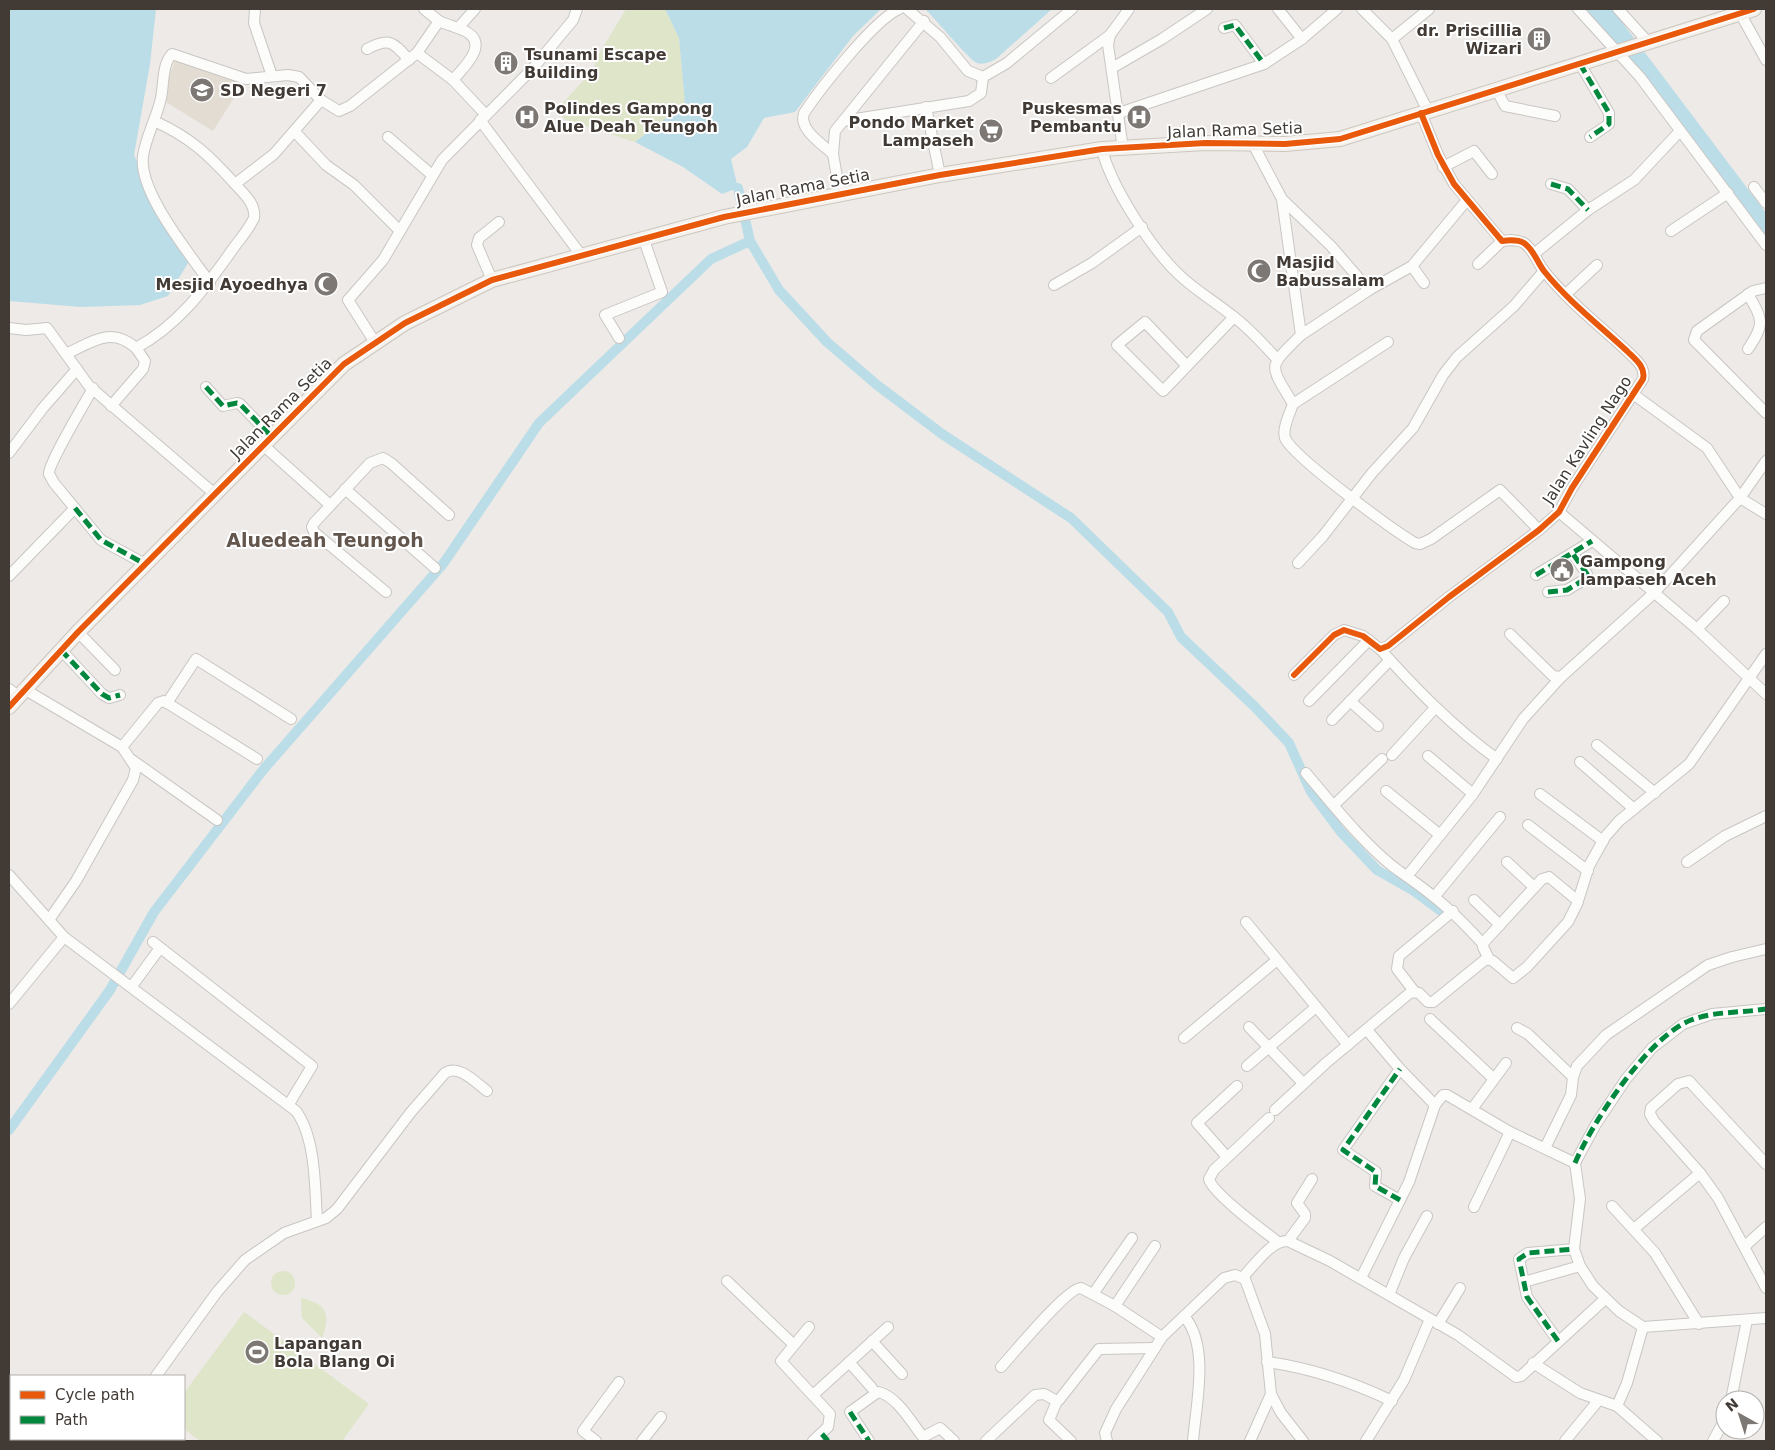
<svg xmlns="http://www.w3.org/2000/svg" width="1775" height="1450" font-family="'DejaVu Sans',sans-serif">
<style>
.education{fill:#e3dcd3}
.green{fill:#dfe5c9}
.water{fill:#bbdde8}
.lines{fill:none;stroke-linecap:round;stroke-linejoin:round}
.canal{stroke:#bbdde8;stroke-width:10}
.street-casing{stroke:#c9c6c3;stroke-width:12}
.secondary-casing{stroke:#ccc6be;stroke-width:16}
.street{stroke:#fcfcfb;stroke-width:10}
.secondary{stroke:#f5f2ee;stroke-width:14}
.quiet{stroke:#00873e;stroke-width:5;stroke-dasharray:10 5;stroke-linecap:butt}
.cycleway-casing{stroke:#fff;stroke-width:9}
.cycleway{stroke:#e8590c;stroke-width:6}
.labels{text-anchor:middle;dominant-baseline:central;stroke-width:4;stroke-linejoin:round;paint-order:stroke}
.poi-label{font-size:16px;font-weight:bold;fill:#413a35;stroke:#fff;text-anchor:start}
.street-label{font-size:16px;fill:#413a35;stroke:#fff}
.quarter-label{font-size:19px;font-weight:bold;fill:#63564d;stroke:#fff}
</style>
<rect width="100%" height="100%" fill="#edeae7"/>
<path class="education" d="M177 55 244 82 213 131 161 99Z"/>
<g class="green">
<path d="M626 9H665L679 38 685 104 635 142 566 120 559 114 563 103 594 69 596 59Z"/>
<circle cx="283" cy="1283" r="12"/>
<path d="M301 1298C327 1304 331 1314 322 1338L302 1318Z"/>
<path d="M244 1312 369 1404 342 1441H200L184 1429V1393Z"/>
</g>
<g class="water">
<path d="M9 9H156L150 64 134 155 160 213 191 258 168 296 140 305 81 307 9 301Z"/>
<path d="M665 9H881L853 36 795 112 764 118 747 147 731 159 738 188 722 194 683 167 635 142 685 104 679 38Z"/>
<path d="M925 9H1052L996 59C990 62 984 65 977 63 970 61 934 17 925 9Z"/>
<path d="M1586 9H1612L1766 213V241L1632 62Z"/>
</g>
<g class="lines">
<g class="canal">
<path d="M750 241 779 290 827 342 877 385 942 434 1071 518 1168 612 1181 637 1255 707 1289 743 1311 792 1341 832 1377 870 1414 891 1445 914"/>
<path d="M9 1130 110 990 154 912 263 770 443 564 539 423 711 259 750 241 738 188"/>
</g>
<defs>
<g id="street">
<path d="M255 9 254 23 272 76"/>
<path d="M907 9 940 37 968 71 983 77 1007 63 1072 9"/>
<path d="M1278 9 1302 39"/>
<path d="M1362 9 1392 39 1428 111"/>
<path d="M1578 9 1640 77 1766 245"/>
<path d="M1618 9 1648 42"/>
<path d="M1740 13 1766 60"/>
<path d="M439 21C447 25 457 27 465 31 490 44 464 67 453 80"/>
<path d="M458 28 475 9"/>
<path d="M1224 28 1235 25 1264 64"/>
<path d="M1392 39 1429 9"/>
<path d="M367 49C390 37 393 42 409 60"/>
<path d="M417 53 439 21 424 9"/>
<path d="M1580 64 1609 113V124L1590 137"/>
<path d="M1112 68 1162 39 1207 9"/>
<path d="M1051 78 1110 35"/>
<path d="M1496 89 1505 106 1555 116"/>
<path d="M926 107 940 175"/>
<path d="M1119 113 1264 64 1302 39 1337 9"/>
<path d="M480 120 581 255"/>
<path d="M154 121C190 137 209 155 235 184"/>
<path d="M843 121 969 101 981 93 983 77"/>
<path d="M295 132 326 165 354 185 399 230"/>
<path d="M388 137 432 175"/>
<path d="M1253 144 1282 199 1301 335C1267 369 1269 363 1293 404 1290 413 1282 428 1285 438 1293 457 1393 530 1415 543L1420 544 1431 539 1500 490 1539 530"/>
<path d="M1102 149C1111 187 1155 255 1185 280 1200 293 1218 304 1234 317 1250 329 1263 344 1277 359"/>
<path d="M1123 149 1108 45 1110 35 1129 9"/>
<path d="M833 154C822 144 798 129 804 113 820 89 874 20 899 9"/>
<path d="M1443 167 1474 151 1492 174"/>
<path d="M1551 184 1568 189 1588 210"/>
<path d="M1754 187 1766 203"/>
<path d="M840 194 833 154 835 131 924 21"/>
<path d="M1282 199 1331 246 1369 290"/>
<path d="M1671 231 1728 193"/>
<path d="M1534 254 1588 210 1634 180 1680 131"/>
<path d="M1478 264 1502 241"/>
<path d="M1412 266 1424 283"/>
<path d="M492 280 477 245 479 238 499 222"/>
<path d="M210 283C190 254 138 192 143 156 146 136 157 117 161 98 164 84 162 64 172 54L246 79 288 75 299 77 321 100 339 111 350 106 417 53 453 80 486 115"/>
<path d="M1054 285 1092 263 1142 227"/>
<path d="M1766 288 1753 291 1697 331 1694 340 1766 413"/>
<path d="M1566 294 1597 265"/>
<path d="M9 328 26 330 47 328 89 386 216 495"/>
<path d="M1301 335 1369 290 1412 266 1467 200"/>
<path d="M619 338 605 315 662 292 644 240"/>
<path d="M376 344 348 300 383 260 442 160 534 67 573 20 577 9"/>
<path d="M1748 349C1765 324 1763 320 1748 294"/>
<path d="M66 354C92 342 111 326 136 348 178 325 203 291 230 253 238 241 248 231 254 218 256 204 244 194 235 184L274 154 321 100"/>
<path d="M1187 366 1145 322 1117 345 1163 391 1234 317"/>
<path d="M206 387 223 406 237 403 240 404 271 436"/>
<path d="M93 388C85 403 48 464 49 474L54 483 101 540 145 564"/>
<path d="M1633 394 1707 448 1740 498 1766 514"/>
<path d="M1293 404 1388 342"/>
<path d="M111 406 143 369 145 361 136 348"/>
<path d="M263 445 330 505"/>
<path d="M9 453 43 408 77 369"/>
<path d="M345 489 435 568"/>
<path d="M1559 512 1697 629 1766 694"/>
<path d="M1298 563 1323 536 1372 473 1413 428 1443 375 1457 357 1514 306 1544 271"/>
<path d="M1536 575 1592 541"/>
<path d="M9 576 75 508"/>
<path d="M386 592 314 532 312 527 314 523 370 463 383 458 391 463 449 515"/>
<path d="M1548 592 1567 590 1587 578V574L1573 554"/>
<path d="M1697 629 1724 601"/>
<path d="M78 632 115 670"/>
<path d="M1510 634 1553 676 1561 677 1654 593 1740 498 1766 461"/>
<path d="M1380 649C1417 690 1453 727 1497 759"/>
<path d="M61 650 102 694 109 698 120 695"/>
<path d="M1294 675 1334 635 1344 630 1363 636 1380 649 1388 646 1449 597 1539 530 1559 512 1572 488 1643 379C1646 367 1635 359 1627 351 1599 325 1568 301 1544 271 1537 262 1534 250 1524 243 1517 239 1509 240 1502 241L1454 184 1438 155 1421 113"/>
<path d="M9 689 18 696"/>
<path d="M24 689 122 747 136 768 133 780 76 881 49 920"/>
<path d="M1309 701 1369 640"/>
<path d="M1350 701 1378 726"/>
<path d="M167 703 196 659 291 719"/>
<path d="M1332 720 1390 660"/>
<path d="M1597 745 1655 793"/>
<path d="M122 747 158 703 164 701 257 759"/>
<path d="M1392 755 1435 708"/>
<path d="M1428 756 1473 794"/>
<path d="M132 760 217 820"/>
<path d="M1580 762 1634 809"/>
<path d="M1306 773C1332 804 1367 848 1399 871 1434 895 1454 912 1483 944"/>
<path d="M1386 791 1440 835"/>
<path d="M1540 794 1603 841"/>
<path d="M1334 805 1382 759"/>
<path d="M1528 825 1588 871"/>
<path d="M1507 862 1534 887"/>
<path d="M1687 862 1725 836 1766 816"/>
<path d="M9 875 64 937 296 1111C316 1138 315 1189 317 1221"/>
<path d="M1408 875 1473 794 1523 719 1561 677"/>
<path d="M1435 896 1500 817"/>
<path d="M1474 900 1500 925"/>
<path d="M1246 922 1348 1045"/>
<path d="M153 942 312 1066 289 1104"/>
<path d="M1489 959 1483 947 1484 942 1542 879 1549 877 1578 901"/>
<path d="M132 986 160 948"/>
<path d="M1414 991 1397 969 1399 956 1453 911"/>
<path d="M9 1004 64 937"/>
<path d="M1766 1009 1712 1014 1683 1024 1652 1048 1626 1079 1596 1124 1575 1163 1580 1199 1574 1249 1580 1266 1593 1286 1619 1311 1643 1327 1766 1318"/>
<path d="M1430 1019 1494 1079"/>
<path d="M1249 1027 1303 1083"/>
<path d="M1517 1028 1528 1034 1573 1077"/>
<path d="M1367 1030 1400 1069 1435 1105"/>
<path d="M1184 1038 1277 960"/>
<path d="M1247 1066 1316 1007"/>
<path d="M1472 1109 1506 1063"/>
<path d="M1275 1110 1326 1063 1411 992 1419 993 1428 1002H1433L1486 959 1493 961 1513 978 1527 967 1568 922 1577 904 1589 866 1605 837 1619 821 1689 764 1766 654"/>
<path d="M1269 1118 1214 1170 1209 1179C1212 1193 1265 1232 1278 1242"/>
<path d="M1545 1148 1571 1095 1573 1077 1577 1066 1606 1035 1708 965 1732 957 1766 949"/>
<path d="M1227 1157 1197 1123 1237 1086"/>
<path d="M1766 1164 1689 1081 1678 1084 1651 1108 1650 1114 1654 1121 1700 1173 1718 1198 1766 1288"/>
<path d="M1400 1200 1375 1186 1376 1172 1343 1150 1400 1069"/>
<path d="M1612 1206 1655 1253 1699 1324"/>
<path d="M1474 1207 1510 1132"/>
<path d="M1635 1228 1700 1173"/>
<path d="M1288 1241 1305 1218V1214L1297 1203 1312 1179"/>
<path d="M1745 1246 1766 1227"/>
<path d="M1243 1277C1254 1266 1271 1240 1288 1241L1330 1261 1458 1335 1516 1377 1521 1376 1605 1299"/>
<path d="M1361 1278 1409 1182 1435 1105 1443 1095H1447L1510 1132 1575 1163"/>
<path d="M727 1281 794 1345"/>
<path d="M1524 1282 1580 1266"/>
<path d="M1093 1294 1132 1238"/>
<path d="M1389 1295 1404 1258 1427 1216"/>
<path d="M1115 1306 1155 1246"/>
<path d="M1184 1316C1210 1346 1196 1404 1193 1441"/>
<path d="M1438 1324 1460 1288"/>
<path d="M809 1327 781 1361 830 1414 828 1427 813 1441"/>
<path d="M872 1341 902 1374"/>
<path d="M1558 1341 1527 1297 1519 1259 1528 1253 1574 1249"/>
<path d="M849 1362 872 1388"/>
<path d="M1267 1362C1311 1368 1352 1382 1392 1401"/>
<path d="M1533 1363 1580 1393 1617 1406 1657 1441"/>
<path d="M1001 1367C1014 1353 1068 1287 1081 1288L1115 1306 1162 1337"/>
<path d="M156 1376 217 1292 245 1260 284 1233 326 1218 337 1209 411 1112 445 1073C459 1064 475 1082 487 1091"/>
<path d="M813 1395 888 1327"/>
<path d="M1731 1400 1747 1320"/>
<path d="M1057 1401 1049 1420 1071 1441"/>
<path d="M1617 1406 1627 1383 1643 1327"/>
<path d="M126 1441 127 1439"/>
<path d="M596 1441 583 1431 619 1382"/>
<path d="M642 1441 661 1417"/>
<path d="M869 1441 850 1412 878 1392C897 1396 911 1422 923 1437L940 1428 954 1441"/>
<path d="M986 1441 1035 1395 1044 1394 1057 1401 1059 1400 1099 1349 1155 1348"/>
<path d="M1107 1441 1105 1433 1116 1409 1162 1337 1224 1278 1235 1275 1245 1279 1265 1334 1271 1394 1281 1413 1303 1441"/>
<path d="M1250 1441 1271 1394"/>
<path d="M1366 1441 1404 1380 1430 1319"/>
<path d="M1565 1441 1598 1401"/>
<path d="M1713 1441 1725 1419"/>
</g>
<path id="secondary" d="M9 707 78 632 344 364 405 323 492 280 724 217 940 175 1102 149 1205 143 1285 144 1340 139 1754 9"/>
</defs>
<use href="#street" class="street-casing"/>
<use href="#secondary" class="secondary-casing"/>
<use href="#street" class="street"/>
<use href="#secondary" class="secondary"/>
<g class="quiet">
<path d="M1224 28 1235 25 1264 64"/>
<path d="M1580 64 1609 113V124L1590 137"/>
<path d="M1551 184 1568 189 1588 210"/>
<path d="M206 387 223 406 237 403 240 404 271 436"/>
<path d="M75 508 101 540 145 564"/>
<path d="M1536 575 1592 541"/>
<path d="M1548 592 1567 590 1587 578V574L1573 554"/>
<path d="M61 650 102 694 109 698 120 695"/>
<path d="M1575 1163C1593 1121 1648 1037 1691 1020 1715 1011 1741 1013 1766 1009"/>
<path d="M1400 1200 1375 1186 1376 1172 1343 1150 1400 1069"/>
<path d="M1558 1341 1527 1297 1519 1259 1528 1253 1574 1249"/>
<path d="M850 1412 869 1441"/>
<path d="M822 1434 828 1441"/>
</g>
<defs>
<g id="cycleway">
<path d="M1294 675 1334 635 1344 630 1363 636 1380 649 1388 646 1449 597 1539 530 1559 512 1572 488 1643 379C1646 367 1635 359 1627 351 1599 325 1568 301 1544 271 1537 262 1534 250 1524 243 1517 239 1509 240 1502 241L1454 184 1438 155 1421 113"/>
<path d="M9 707 78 632 344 364 405 323 492 280 724 217 940 175 1102 149 1205 143 1285 144 1340 139 1754 9"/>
</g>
</defs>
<use href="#cycleway" class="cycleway-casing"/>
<use href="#cycleway" class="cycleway"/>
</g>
<defs>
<symbol id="building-disc" viewBox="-11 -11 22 22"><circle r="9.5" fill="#7d7873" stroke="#fff"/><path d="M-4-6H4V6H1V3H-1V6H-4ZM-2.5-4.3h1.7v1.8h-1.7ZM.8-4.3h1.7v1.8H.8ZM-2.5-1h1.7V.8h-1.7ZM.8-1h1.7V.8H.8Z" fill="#fff"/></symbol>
<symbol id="school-disc" viewBox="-11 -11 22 22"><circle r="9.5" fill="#7d7873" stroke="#fff"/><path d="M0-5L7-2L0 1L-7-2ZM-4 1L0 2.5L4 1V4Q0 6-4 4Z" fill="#fff"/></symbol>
<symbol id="hospital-disc" viewBox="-11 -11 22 22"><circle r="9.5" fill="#7d7873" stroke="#fff"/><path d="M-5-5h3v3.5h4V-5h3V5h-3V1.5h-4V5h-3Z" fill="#fff"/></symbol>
<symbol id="supermarket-disc" viewBox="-11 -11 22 22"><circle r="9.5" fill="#7d7873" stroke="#fff"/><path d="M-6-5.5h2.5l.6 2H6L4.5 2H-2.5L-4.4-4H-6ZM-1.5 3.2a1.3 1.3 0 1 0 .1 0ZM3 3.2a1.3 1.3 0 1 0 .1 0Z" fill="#fff"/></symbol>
<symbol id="mosque-disc" viewBox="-11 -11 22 22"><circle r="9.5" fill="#7d7873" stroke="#fff"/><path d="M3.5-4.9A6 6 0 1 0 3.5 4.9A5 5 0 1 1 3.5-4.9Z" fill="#fff"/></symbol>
<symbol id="civic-disc" viewBox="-11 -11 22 22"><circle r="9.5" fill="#7d7873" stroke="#fff"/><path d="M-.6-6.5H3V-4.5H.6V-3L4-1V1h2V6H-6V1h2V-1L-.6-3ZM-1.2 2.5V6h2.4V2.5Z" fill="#fff"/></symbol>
<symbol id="stadium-disc" viewBox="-11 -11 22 22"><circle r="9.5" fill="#7d7873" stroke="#fff"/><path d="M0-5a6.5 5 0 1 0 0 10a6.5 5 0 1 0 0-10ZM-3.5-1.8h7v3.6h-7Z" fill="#fff"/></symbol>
</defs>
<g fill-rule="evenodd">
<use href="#building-disc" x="1525" y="25" width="28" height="28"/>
<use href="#building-disc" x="492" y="49" width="28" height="28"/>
<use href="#school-disc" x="188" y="76" width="28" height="28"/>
<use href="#hospital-disc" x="513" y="103" width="28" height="28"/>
<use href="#hospital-disc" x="1125" y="103" width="28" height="28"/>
<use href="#supermarket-disc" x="977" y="117" width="28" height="28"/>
<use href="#mosque-disc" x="1245" y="257" width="28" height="28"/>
<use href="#mosque-disc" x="312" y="270" width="28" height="28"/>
<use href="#civic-disc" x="1548" y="556" width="28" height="28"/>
<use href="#stadium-disc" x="243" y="1338" width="28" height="28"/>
</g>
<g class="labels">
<g class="poi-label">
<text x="1522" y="30" text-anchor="end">dr. Priscillia<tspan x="1522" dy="18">Wizari</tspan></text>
<text x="524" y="54">Tsunami Escape<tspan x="524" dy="18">Building</tspan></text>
<text x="220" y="90">SD Negeri 7</text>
<text x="544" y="108">Polindes Gampong<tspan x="544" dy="18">Alue Deah Teungoh</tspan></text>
<text x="1122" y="108" text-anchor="end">Puskesmas<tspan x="1122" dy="18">Pembantu</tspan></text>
<text x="974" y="122" text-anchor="end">Pondo Market<tspan x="974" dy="18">Lampaseh</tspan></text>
<text x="1276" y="262">Masjid<tspan x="1276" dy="18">Babussalam</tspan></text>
<text x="308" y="284" text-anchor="end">Mesjid Ayoedhya</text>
<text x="1580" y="561">Gampong<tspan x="1580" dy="18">lampaseh Aceh</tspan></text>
<text x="274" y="1343">Lapangan<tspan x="274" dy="18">Bola Blang Oi</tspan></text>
</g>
<g class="street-label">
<text transform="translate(1235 130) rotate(-2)">Jalan Rama Setia</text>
<text transform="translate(803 187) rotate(-11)">Jalan Rama Setia</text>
<text transform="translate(281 408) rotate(-45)">Jalan Rama Setia</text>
<text transform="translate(1587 440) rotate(-57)">Jalan Kavling Nago</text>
</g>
<g class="quarter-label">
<text x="325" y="540">Aluedeah Teungoh</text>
</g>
</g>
<rect width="1775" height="1450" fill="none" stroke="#413a35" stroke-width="20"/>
<rect x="10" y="1375" width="175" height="65" fill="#ffffff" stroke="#b3b0ae"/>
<rect x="20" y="1391" width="25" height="8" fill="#e8590c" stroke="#b3b0ae"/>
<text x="55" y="1400" font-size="15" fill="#413a35">Cycle path</text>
<rect x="20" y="1416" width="25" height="8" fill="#00873e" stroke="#b3b0ae"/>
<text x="55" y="1425" font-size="15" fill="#413a35">Path</text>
<g transform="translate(1740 1415) rotate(321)"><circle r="24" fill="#ffffff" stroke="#b3b0ae"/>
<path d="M0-4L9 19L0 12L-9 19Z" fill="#7d7873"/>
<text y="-8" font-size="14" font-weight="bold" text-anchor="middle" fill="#413a35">N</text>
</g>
</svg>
